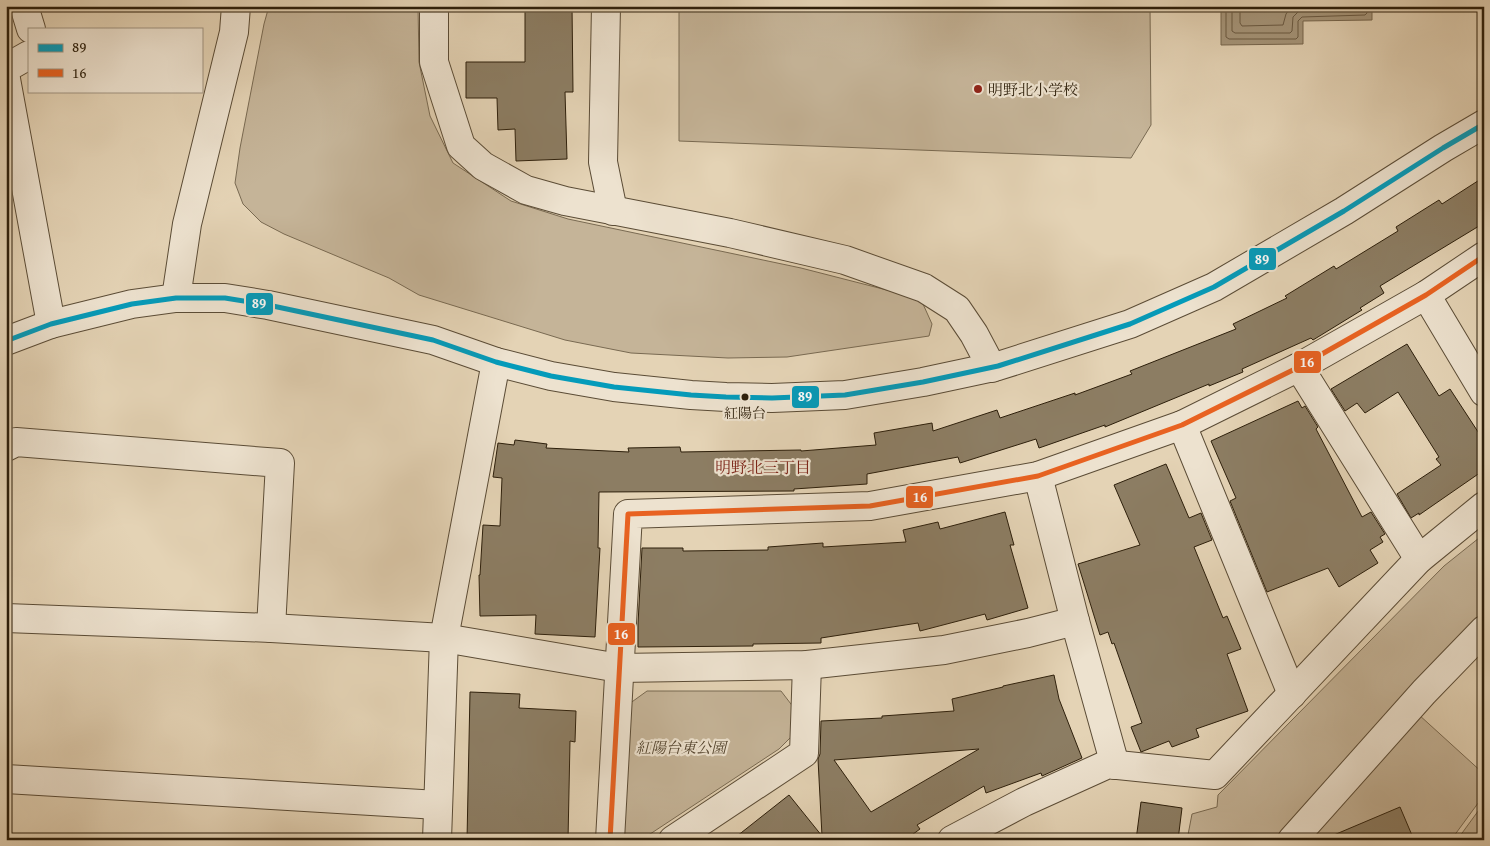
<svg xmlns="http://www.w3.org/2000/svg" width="1490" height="846" font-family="'Gentium Book Plus','Noto Serif JP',serif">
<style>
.green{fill:#c5b498;stroke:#796a52}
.water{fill:#a6967b;stroke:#76664e}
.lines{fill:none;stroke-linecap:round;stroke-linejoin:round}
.shore{stroke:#6a5a43;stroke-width:1}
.building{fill:#8c7d63;stroke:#2d1f0b;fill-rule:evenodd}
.minor-casing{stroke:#5b4c36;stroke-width:30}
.minor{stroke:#ede2cf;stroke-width:28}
.bus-1-casing{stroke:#ede2cf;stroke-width:9}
.bus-2-casing{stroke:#ede2cf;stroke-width:9}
.bus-1{stroke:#049bba;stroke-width:5}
.bus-2{stroke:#e86221;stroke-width:5}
.poi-dot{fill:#8f2418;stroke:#ede2cf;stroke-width:2}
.bus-dot{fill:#2d1f0b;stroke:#ede2cf;stroke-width:2}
.labels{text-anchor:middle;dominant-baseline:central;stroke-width:4.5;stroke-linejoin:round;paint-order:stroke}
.bus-label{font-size:14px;fill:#2d1f0b;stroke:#ede2cf}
.poi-label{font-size:15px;fill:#2d1f0b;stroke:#ede2cf;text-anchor:start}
.park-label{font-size:15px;font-style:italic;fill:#53442e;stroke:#ede2cf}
.neighbourhood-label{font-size:16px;fill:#7a1f14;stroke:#ede2cf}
.line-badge{stroke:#ede2cf;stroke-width:2}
.badge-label{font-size:14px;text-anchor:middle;font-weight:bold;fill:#fff}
</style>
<rect width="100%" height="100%" fill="#e4d3b5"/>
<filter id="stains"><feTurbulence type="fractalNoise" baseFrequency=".004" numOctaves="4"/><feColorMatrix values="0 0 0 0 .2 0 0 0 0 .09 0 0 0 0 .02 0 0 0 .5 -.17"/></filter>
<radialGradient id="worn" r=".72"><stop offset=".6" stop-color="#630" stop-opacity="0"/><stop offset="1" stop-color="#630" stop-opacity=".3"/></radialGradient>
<g class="green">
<path d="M269 6H418L419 62 430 116 453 163 511 201 568 219 801 268 914 297 923 304 932 324 929 336 787 357 728 358 631 353 565 340 419 295 389 278 284 234 261 222 243 204 235 183 240 148 264 24Z"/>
<path d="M679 6H1150L1151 125 1131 158 679 141Z"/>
<path d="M1484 534V613L1275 840H1187L1192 814 1217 807 1218 795 1444 566Z"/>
<path d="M647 691H781L794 708 791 737 779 749 641 840H626L619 831 629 704Z"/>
<path d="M1418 714 1484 774V795L1451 840H1309Z"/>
<path d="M1484 803V840H1457Z"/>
</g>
<path class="water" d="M1221 6H1372V20L1303 21V44L1221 45Z"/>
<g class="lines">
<g class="shore">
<path d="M1226 6V37L1229 39H1296L1298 37V21L1302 17 1365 15 1367 13V6"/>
<path d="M1232 6V31L1235 33H1290L1292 31 1293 17 1300 10 1359 9 1361 6"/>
<path d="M1240 6V23L1242 26 1283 25 1286 14 1292 6"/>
</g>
</g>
<g class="building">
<path d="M525 6H572L573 92H565L567 159 516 161 515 129 498 130 497 98H466V62H525Z"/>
<path d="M1484 177V223L1380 286 1384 293 1360 308 1362 310 1313 340 1311 338 1242 369 1243 372 1209 386V384L1105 427V425L1039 448 1036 439 960 463 958 457 867 474V484L794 489V491L599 492 598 548H600L595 637 535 634 536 615 480 616 479 575H480L483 525 500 526 502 478 493 477 498 443 514 445 515 440 547 444 546 448 629 452 628 448 680 447 681 452 801 450V451L876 445 874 433 932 423 933 431 997 410 1000 418 1075 393V395L1132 374 1130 371 1236 329 1233 324 1287 298 1285 296 1334 266 1336 269 1398 231 1396 227 1439 200 1442 204Z"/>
<path d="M1407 344 1439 396 1450 389 1484 441V470L1419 515V513L1411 518 1397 494 1441 465 1436 459 1439 457 1398 392 1365 413 1357 403 1345 411 1331 389Z"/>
<path d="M1298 401 1302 408 1305 406 1318 427 1316 429 1362 517 1371 512 1385 534 1380 537 1383 542 1370 550 1378 563 1339 587 1328 568 1267 592 1230 501 1236 498 1211 441Z"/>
<path d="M1166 464 1189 518 1201 513 1212 540 1194 547 1223 618 1227 616 1241 649 1227 654 1248 711 1196 729 1199 737 1172 747 1169 741 1141 752 1131 727 1142 723 1114 643 1112 644 1108 632 1100 635 1078 564 1140 545 1114 485Z"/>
<path d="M1005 512 1014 545H1010L1028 608 987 620 985 614 920 631 918 623 821 638V643L753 644V646L638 647V624L642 548H683V551L768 550V547L823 543V547L906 542 903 530 938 522 940 529Z"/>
<path d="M1054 675 1059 699 1082 758 1042 776 1041 773 986 793 984 786 917 825 920 829 905 840H732L789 795 822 836 818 759 820 754 821 721 882 718V716L954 711 952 699 1003 687V686ZM979 749 871 812 834 760Z"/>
<path d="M470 692 520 694 519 708 576 711 575 742 570 741 568 840H467Z"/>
<path d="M1141 802 1182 808 1178 840H1136Z"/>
<path d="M1400 807 1414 840H1322Z"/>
</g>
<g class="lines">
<defs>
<g id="minor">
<path d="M24 6 31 29"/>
<path d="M434 6V62L461 146 483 166 526 190 565 201 730 233 845 260 924 288 957 309 974 334 992 368"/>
<path d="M606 6 603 162 613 211"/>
<path d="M6 68 29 55"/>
<path d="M6 79 51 324"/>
<path d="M1426 295 1484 392"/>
<path d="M176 298 187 224 234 32 236 6"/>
<path d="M6 341 51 324 132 304 176 298H225L268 305 433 340 496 362 551 376 614 387 691 395 726 397 772 398 845 395 923 382 998 366 1130 324 1214 287 1344 211 1443 148 1484 124"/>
<path d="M1299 367 1419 559"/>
<path d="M1182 425 1292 694"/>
<path d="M6 447 16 442 280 463 271 628"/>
<path d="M1038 476 1075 621 1115 765"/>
<path d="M6 618 271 628 444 638 619 668 807 665 944 650 1028 633 1075 621"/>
<path d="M6 779 438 805"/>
<path d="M437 840 444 638 496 362"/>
<path d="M610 840 628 514 870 506 1038 476 1182 425 1299 367 1426 295 1484 256"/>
<path d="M673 840 804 753 807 665"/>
<path d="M952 840 1024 802 1108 764 1215 775 1419 559 1484 506"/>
<path d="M1292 840 1424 692 1484 630"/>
</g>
</defs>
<use href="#minor" class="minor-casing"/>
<use href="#minor" class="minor"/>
<defs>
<path id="bus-1" d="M6 341 51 324 132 304 176 298H225L268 305 433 340 496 362 551 376 614 387 691 395 726 397 772 398 845 395 923 382 998 366 1130 324 1214 287 1344 211 1443 148 1484 124"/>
<path id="bus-2" d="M610 840 628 514 870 506 1038 476 1182 425 1299 367 1426 295 1484 256"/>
</defs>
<use href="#bus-1" class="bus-1-casing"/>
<use href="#bus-2" class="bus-2-casing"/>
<use href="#bus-1" class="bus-1"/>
<use href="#bus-2" class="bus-2"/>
</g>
<circle class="poi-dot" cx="978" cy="89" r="5"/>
<circle class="bus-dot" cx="745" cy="397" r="4.5"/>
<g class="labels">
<g class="bus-label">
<text x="745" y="413">紅陽台</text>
</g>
<g class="poi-label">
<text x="988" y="89">明野北小学校</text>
</g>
<g class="park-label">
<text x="681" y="747">紅陽台東公園</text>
</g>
<g class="neighbourhood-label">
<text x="763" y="467">明野北三丁目</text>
</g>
</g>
<g class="line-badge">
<rect x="1248" y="247" width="29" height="24" rx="5" fill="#049bba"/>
<rect x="245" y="292" width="29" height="24" rx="5" fill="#049bba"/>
<rect x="1293" y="350" width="29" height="24" rx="5" fill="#e86221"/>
<rect x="791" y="385" width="29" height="24" rx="5" fill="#049bba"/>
<rect x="905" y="485" width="29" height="24" rx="5" fill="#e86221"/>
<rect x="607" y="622" width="29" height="24" rx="5" fill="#e86221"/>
</g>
<g class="badge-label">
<text x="1262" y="264">89</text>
<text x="259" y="308">89</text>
<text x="1307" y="367">16</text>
<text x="805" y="401">89</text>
<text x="920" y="502">16</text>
<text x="621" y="639">16</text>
</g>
<rect width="1490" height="846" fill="none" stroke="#e4d3b5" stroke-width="25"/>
<rect x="8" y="8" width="1475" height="831" fill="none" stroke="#2d1f0b" stroke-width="2.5"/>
<rect x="12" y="12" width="1465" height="821" fill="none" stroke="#2d1f0b"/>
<rect x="28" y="28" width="175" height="65" fill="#ede2cf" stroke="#a09481"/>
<rect x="38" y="44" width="25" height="8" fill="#049bba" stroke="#a09481"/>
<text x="72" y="52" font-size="15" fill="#2d1f0b">89</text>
<rect x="38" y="69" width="25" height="8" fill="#e86221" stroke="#a09481"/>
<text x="72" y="78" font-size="15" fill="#2d1f0b">16</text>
<rect width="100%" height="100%" filter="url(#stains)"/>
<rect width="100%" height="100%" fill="url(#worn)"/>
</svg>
